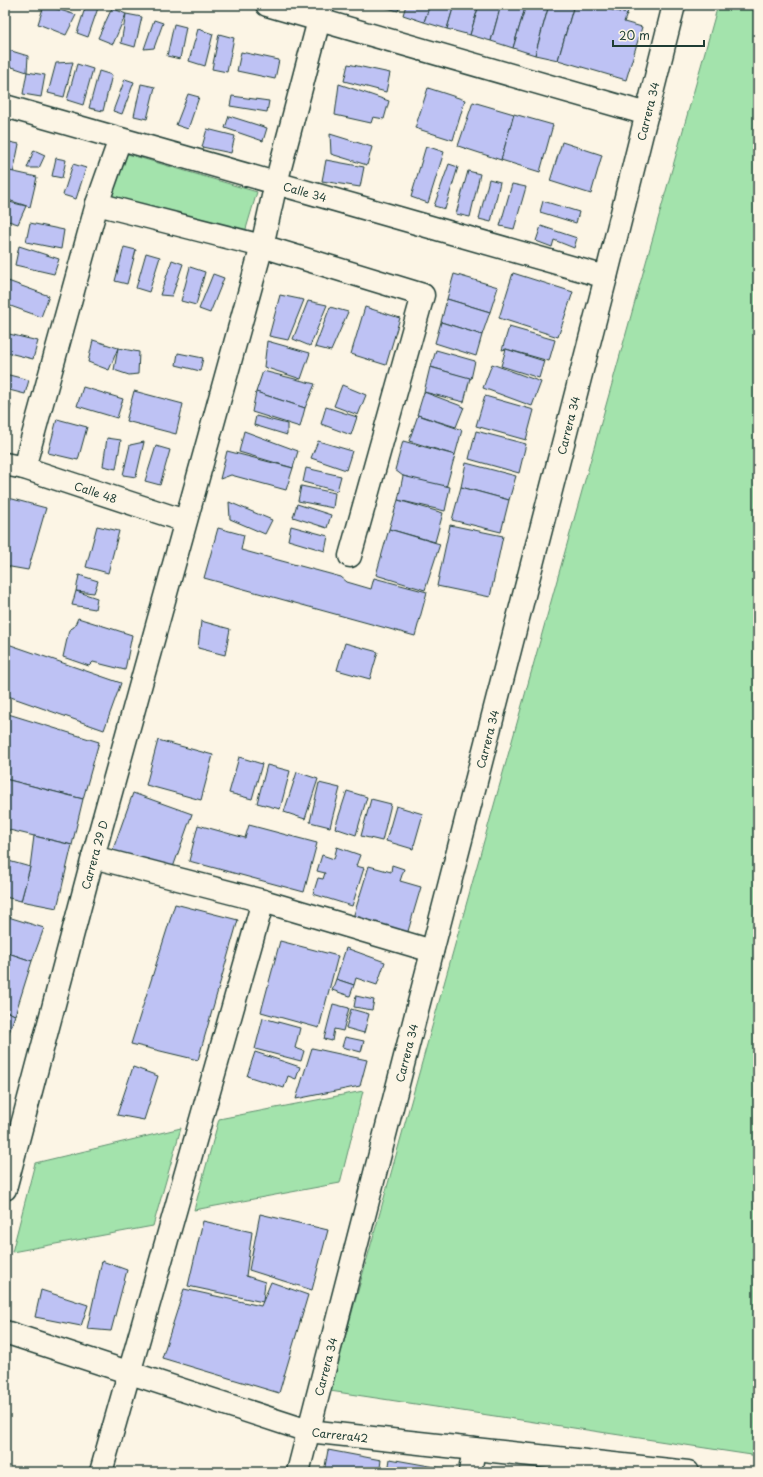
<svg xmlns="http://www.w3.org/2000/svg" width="763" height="1477" font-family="'Playpen Sans',sans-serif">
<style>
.green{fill:#a3e3ac;stroke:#619070}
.building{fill:#bec2f4;stroke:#1f3d34}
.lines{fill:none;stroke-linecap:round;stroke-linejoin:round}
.minor-casing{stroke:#1f3d34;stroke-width:25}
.minor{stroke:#fcf5e5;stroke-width:22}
.labels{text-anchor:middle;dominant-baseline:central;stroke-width:3.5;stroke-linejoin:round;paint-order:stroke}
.street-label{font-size:11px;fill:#1f3d34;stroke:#fcf5e5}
</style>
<rect width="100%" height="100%" fill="#fcf5e5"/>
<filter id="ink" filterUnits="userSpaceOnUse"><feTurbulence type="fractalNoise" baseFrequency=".025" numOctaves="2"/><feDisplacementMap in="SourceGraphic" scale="8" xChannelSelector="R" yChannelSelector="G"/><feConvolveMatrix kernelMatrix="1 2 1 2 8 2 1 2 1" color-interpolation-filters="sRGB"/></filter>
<g filter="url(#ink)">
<g class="green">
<path d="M718 5H758V1456L330 1391Z"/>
<path d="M124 153 257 192 243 239 108 200Z"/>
<path d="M363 1091 340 1183 194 1210 219 1119Z"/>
<path d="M181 1128 153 1226 12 1252 35 1163Z"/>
</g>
<g class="building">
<path d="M44 5 76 15 66 35 38 24Z"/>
<path d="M86 5H99L88 37 77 33Z"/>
<path d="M377 5H400L398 11Z"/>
<path d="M406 5H430L424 22 403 15Z"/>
<path d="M430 5H454L447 29 424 22Z"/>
<path d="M454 5H479L470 35 447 29Z"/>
<path d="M479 5H501L491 41 470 35Z"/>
<path d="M501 5H526L513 48 491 41Z"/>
<path d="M526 5H549L535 55 513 48Z"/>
<path d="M549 5H574L558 60 535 55Z"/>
<path d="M574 5H595L627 14 624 22 642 27 626 80 558 60Z"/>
<path d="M595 5H630L627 14Z"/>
<path d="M112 8 126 14 113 44 98 38Z"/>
<path d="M126 14 142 17 135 47 121 43Z"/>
<path d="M154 20 163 23 154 48 144 49Z"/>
<path d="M174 24 186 27 180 59 167 56Z"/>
<path d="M198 29 213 34 205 66 189 61Z"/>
<path d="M219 34 234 38 227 72 212 69Z"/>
<path d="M5 49 28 56 27 72 6 65Z"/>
<path d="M241 52 279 60 275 79 237 71Z"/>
<path d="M73 62 64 97 48 93 56 63Z"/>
<path d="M77 64 93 69 83 105 67 100Z"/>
<path d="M348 64 390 73 386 92 344 81Z"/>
<path d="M99 71 112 75 103 111 89 108Z"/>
<path d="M27 72 45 75 41 97 23 94Z"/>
<path d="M125 79 134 82 122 114 113 111Z"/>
<path d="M141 84 155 87 147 119 134 116Z"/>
<path d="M339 84 389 101 384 119 373 117 371 123 335 115Z"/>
<path d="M428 88 465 100 453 140 415 128Z"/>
<path d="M188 94 199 97 188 129 176 125Z"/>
<path d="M232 96 269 101 267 112 230 106Z"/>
<path d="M473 102 514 114 501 160 458 146Z"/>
<path d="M514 114 553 125 540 172 501 160Z"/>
<path d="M229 116 267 128 263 141 225 128Z"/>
<path d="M207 129 235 136 231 153 202 147Z"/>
<path d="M330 134 372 147 367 165 331 154Z"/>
<path d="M5 141 19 144 12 179 5 177Z"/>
<path d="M562 142 602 155 591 194 550 181Z"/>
<path d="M426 146 444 152 428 203 411 197Z"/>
<path d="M34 150 45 155 39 168H27Z"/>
<path d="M56 158 66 160 62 178 52 176Z"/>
<path d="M326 160 364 167 360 187 322 181Z"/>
<path d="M73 164 86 168 76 199 63 195Z"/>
<path d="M449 164 458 167 445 209 434 206Z"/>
<path d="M5 170 37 177 30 207 5 199Z"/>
<path d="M468 171 480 174 470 217 456 214Z"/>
<path d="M489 179 500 182 491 222 479 219Z"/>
<path d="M512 184 526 187 514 229 500 226Z"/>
<path d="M5 201 26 206 18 224 5 220Z"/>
<path d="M543 201 579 212 576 223 540 212Z"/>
<path d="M30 223 64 230 61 249 26 242Z"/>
<path d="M541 226 577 238 574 248 554 240 552 247 536 241Z"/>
<path d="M19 246 59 259 54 274 15 265Z"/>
<path d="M124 247 136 250 127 284 115 281Z"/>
<path d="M146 253 160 257 149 292 136 288Z"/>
<path d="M172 260 183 264 172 296 160 295Z"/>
<path d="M190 267 205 272 196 305 181 301Z"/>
<path d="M513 273 573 292 558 337 499 318Z"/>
<path d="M213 274 224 278 210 313 199 309Z"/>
<path d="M454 274 498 287 490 312 447 299Z"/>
<path d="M8 281 49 296 41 317 5 304V290Z"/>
<path d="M280 295 304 300 288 340 269 336Z"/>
<path d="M447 299 490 312 482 335 441 322Z"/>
<path d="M308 301 327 305 310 346 293 339Z"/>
<path d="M330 307 348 312 331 351 315 347Z"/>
<path d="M365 307 400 318 386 365 351 354Z"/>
<path d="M441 322 482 335 476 356 435 343Z"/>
<path d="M509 327 555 340 549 361 506 349 502 350Z"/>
<path d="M5 333 38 341 33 359 5 352Z"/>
<path d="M93 340 118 348 109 370 88 362Z"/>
<path d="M267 341 310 353 301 379 264 367Z"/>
<path d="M118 348 139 352 138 374 129 375 114 370Z"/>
<path d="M506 349 544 361 539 378 501 366Z"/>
<path d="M436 350 475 361 471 379 431 367Z"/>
<path d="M178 353 203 358 200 371 176 365Z"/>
<path d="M492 364 541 382 532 406 483 388Z"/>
<path d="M430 367 470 378 464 402 424 392Z"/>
<path d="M263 371 315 384 305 408 256 392Z"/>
<path d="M5 374 29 380 25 394 5 389Z"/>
<path d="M342 385 366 395 358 415 334 406Z"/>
<path d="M83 387 123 399 117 418 77 406Z"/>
<path d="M134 391 183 404 176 434 126 421Z"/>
<path d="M256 392 305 408 300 427 252 412Z"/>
<path d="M424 392 464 407 456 427 417 415Z"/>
<path d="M485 396 534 410 526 440 476 426Z"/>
<path d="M5 403 11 405 5 429Z"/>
<path d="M326 407 357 417 351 435 321 424Z"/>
<path d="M418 415 462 430 455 455 409 441Z"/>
<path d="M256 416 287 424V435L254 425Z"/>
<path d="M57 419 87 427 78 460 48 453Z"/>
<path d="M244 431 298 451 293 468 239 452Z"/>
<path d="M476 431 526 444 519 473 469 459Z"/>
<path d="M107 438 121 440 116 469 103 466Z"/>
<path d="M318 441 352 451 346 470 311 458Z"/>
<path d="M403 441 455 455 446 488 403 476 395 470Z"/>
<path d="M144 442 136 477 123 475 130 445Z"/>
<path d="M156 446 170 450 160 485 145 481Z"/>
<path d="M227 451 293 468 286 490 231 475 220 479Z"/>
<path d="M466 463 516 476 509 500 461 487Z"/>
<path d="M306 468 341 476 337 491 303 482Z"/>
<path d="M403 476 450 487 445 511 398 500Z"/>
<path d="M301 486 335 493 333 508 298 501Z"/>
<path d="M461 487 509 500 501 532 452 520Z"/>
<path d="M5 497 46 508 28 570 5 566Z"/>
<path d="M398 500 443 513 435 542 389 529Z"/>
<path d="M229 502 272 520 265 534 230 519Z"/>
<path d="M297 504 331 515 327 528 293 517Z"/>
<path d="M450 525 503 536 490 597 437 586Z"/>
<path d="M97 526 119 531 108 573 86 567Z"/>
<path d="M291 526 328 536 325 551 288 540Z"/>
<path d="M218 528 244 535 241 550 341 577 347 582 371 589 374 578 427 592 415 636 204 578Z"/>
<path d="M389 529 440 544 425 590 376 575Z"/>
<path d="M79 575 98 581 94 593 76 591Z"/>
<path d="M76 591 97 598 95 609 72 605Z"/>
<path d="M78 618 132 635 125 670 93 662 89 666 63 657 69 630 74 627Z"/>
<path d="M201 621 230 629 225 655 198 648Z"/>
<path d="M5 643 121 683 104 730 5 695Z"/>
<path d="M345 643 378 652 370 679 337 670Z"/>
<path d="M5 713 99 742 83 799 5 779Z"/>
<path d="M158 740 213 755 201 800 146 785Z"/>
<path d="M239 757 262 764 252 799 229 793Z"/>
<path d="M267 765 290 771 280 809 257 803Z"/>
<path d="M297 772 318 779 305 819 284 812Z"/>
<path d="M5 779 83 799 72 845 5 829Z"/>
<path d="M319 783 340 788 330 827 310 822Z"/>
<path d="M347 791 367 797 356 835 335 828Z"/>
<path d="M133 793 192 814 171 873 112 852Z"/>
<path d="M371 799 391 804 382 841 361 836Z"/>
<path d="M396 806 423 814 413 849 386 841Z"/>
<path d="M198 825 245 838 249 825 317 843 304 892 189 861Z"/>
<path d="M34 836 72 845 57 908 21 901 30 867Z"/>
<path d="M337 847 360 855 356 866 364 868 352 906 313 894 318 878 323 879 325 873 317 871 322 855 334 859Z"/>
<path d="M5 860 30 867 21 901 5 897Z"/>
<path d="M392 865 404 869 400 881 421 887 406 938 352 921 369 866 391 872Z"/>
<path d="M175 904 238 920 198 1060 131 1044Z"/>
<path d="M5 916 44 928 32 961 5 952Z"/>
<path d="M280 941 338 956 319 1028 261 1012Z"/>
<path d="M346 948 385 962 377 985 356 978 354 985 336 979Z"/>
<path d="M5 952 32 961 15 1015 5 1011Z"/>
<path d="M336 979 354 985 350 996 332 990Z"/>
<path d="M356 996 374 1000 372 1010 354 1007Z"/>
<path d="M333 1004 349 1008 343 1031 334 1029 332 1041 324 1039Z"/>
<path d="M351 1009 369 1014 364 1033 346 1028Z"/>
<path d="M5 1011 15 1015 5 1045Z"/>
<path d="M263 1018 300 1028 295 1048 304 1051 301 1061 255 1049Z"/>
<path d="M345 1037 364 1041 361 1052 342 1047Z"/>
<path d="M312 1048 367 1060 360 1086 296 1099Z"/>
<path d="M255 1052 300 1067 296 1079 288 1076 284 1088 247 1076Z"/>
<path d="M133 1067 158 1076 144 1120 117 1115Z"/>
<path d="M260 1214 328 1230 312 1290 249 1270Z"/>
<path d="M203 1221 252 1232 246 1276 265 1282 263 1302 188 1286Z"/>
<path d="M102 1261 127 1270 111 1331 87 1329Z"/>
<path d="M271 1282 308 1295 279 1393 162 1358 184 1289 261 1306Z"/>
<path d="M41 1290 88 1305 81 1326 35 1317Z"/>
<path d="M328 1450 381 1460 380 1468 388 1469V1472H324Z"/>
<path d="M390 1459 458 1471V1472H388Z"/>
</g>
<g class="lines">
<defs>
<g id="minor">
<path d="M267 5 647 114"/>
<path id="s1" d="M5 106 606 277"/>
<path d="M97 204 262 246 423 295 350 556"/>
<path id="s2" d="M5 464 24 468 185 521"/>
<path d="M24 468 97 204 120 139"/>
<path d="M93 857 263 901 432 951"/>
<path id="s3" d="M5 1189 93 857 262 246 276 183 323 5"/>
<path id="s4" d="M5 1332 308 1431 688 1472"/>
<path d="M101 1472 263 901"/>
<path id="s5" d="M298 1472 606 277 674 5"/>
<path d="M470 1472 474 1449"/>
</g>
</defs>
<use href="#minor" class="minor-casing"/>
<use href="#minor" class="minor"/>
</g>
</g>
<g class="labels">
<g class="street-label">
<text stroke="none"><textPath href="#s5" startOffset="1405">Carrera 34</textPath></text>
<text stroke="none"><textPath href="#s1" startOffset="312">Calle 34</textPath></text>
<text stroke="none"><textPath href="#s5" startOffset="1081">Carrera 34</textPath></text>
<text stroke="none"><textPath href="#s2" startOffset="95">Calle 48</textPath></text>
<text stroke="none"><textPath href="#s5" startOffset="757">Carrera 34</textPath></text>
<text stroke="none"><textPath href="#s3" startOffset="346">Carrera 29 D</textPath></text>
<text stroke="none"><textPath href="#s5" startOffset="433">Carrera 34</textPath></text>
<text stroke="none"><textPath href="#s5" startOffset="109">Carrera 34</textPath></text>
<text stroke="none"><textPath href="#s4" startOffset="351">Carrera42</textPath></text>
</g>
</g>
<rect width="763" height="1477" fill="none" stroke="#fcf5e5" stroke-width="20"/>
<rect x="10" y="10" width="743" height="1457" fill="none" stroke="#1f3d34" stroke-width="1.5" filter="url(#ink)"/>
<path d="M613 40v6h91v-6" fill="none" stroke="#1f3d34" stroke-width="2"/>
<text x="619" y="40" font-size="12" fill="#1f3d34" stroke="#fcf5e5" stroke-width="3" paint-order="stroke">20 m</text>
</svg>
